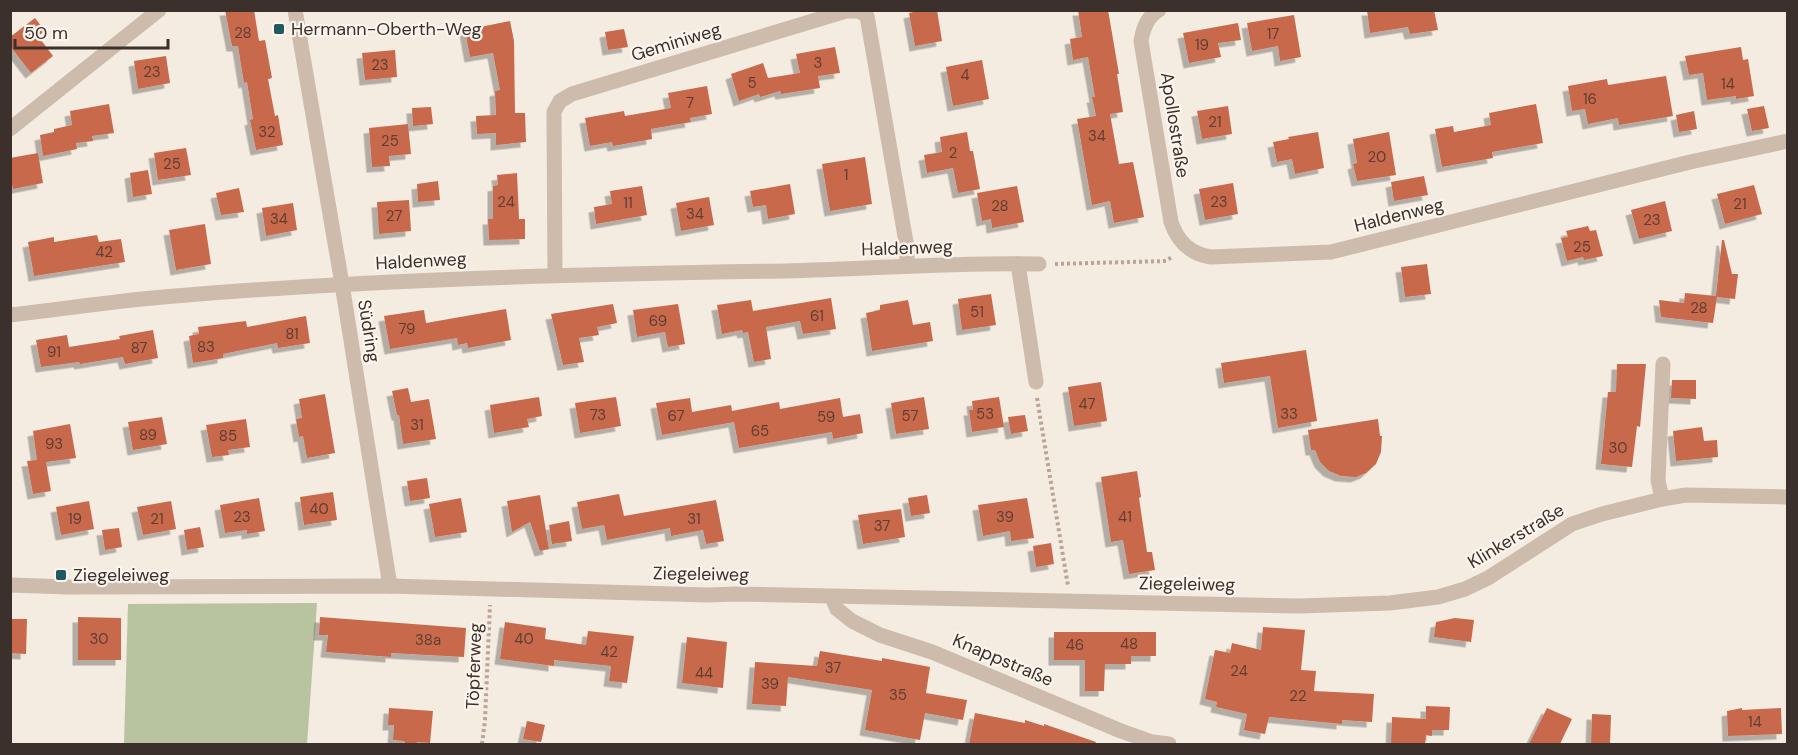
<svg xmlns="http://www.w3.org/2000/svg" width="1798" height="755" font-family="'DM Sans',sans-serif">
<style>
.green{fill:#b8c4a0}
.building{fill:#c8694b;filter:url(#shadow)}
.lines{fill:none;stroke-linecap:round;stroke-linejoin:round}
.path{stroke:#b9a596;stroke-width:4;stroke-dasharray:3 3;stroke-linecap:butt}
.minor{stroke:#cdbbac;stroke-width:15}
.poi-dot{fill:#1f5a5e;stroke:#fbf5ee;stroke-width:2}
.labels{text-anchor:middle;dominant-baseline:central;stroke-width:4.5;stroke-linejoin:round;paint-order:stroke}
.number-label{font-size:15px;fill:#5e3e33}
.poi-label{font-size:18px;fill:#3b302b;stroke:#fbf5ee;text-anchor:start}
.street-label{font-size:18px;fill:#3b302b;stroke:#fbf5ee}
</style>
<defs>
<filter id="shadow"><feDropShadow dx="-5.5" dy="5.5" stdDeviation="0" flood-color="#0004"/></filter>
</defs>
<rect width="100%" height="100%" fill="#f4ebe1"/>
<path class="green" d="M317 603 307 744H124L128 604Z"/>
<g class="building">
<path d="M225 10H254L259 41 265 40 272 78 268 79 275 116 278 115 283 145 256 150 250 120 253 119 247 82 244 83 238 46H232Z"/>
<path d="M922 10H937L942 41 915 46 909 13Z"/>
<path d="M1078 10H1108L1119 74H1117L1123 112 1110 114 1119 164 1133 162 1144 217 1114 223 1110 201 1092 205 1077 119 1096 116 1092 97H1095L1088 57 1073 60 1070 39 1082 37Z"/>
<path d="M1367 10H1434L1438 30 1410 34 1408 27 1370 33Z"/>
<path d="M1294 15 1301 57 1280 61 1278 46 1252 51 1247 23Z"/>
<path d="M35 18 45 31 38 36 53 56 31 73 10 46V37Z"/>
<path d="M510 21 514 41 515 113H525L526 142 496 145V133L477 134 476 116 496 115 495 91 500 90 493 53 470 57 465 30Z"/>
<path d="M1238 23 1241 40 1218 43 1221 57 1189 63 1183 33Z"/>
<path d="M624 29 628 47 608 50 605 32Z"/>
<path d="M835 47 840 73 818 76 820 88 781 94 780 91 760 97 759 94 739 101 731 74 763 63 768 78 800 73 796 54Z"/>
<path d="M1741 47 1743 60 1748 59 1754 96 1736 99V96L1707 100 1703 73 1689 75 1685 56Z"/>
<path d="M395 50 397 77 365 80 362 53Z"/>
<path d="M166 56 170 83 138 89 134 61Z"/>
<path d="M982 60 989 99 953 106 946 67Z"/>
<path d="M1666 76 1673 116 1619 125 1618 118 1588 124 1585 109 1572 111 1568 86 1607 79 1608 85Z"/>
<path d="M707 86 712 114 690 118 691 122 651 129 652 139 613 146 612 142 590 146 585 118 624 111 625 116 671 108 668 93Z"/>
<path d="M109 104 114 133 92 136 93 141 76 143 77 149 43 156 40 135 54 132V129L72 125 70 111Z"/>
<path d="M1536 104 1543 143 1492 152 1493 158 1442 167 1435 129 1453 126 1454 132 1491 125 1489 113Z"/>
<path d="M1228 106 1232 134 1202 139 1197 111Z"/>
<path d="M1764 106 1769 128 1752 131 1747 109Z"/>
<path d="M431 107 433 124 413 126 412 108Z"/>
<path d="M1694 111 1697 129 1679 132 1676 115Z"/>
<path d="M408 124 411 154 389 156 390 166 372 167 369 128Z"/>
<path d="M967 132 970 151H973L980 189 958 193 953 168 927 173 924 155 942 152 940 137Z"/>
<path d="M1318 132 1324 168 1295 174 1292 159 1277 162 1273 142 1289 139 1288 137Z"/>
<path d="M1389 132 1396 175 1357 181 1353 164 1357 163 1353 139Z"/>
<path d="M186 148 191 175 158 180 154 153Z"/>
<path d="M38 153 43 183 13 189 10 174V158Z"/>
<path d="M865 157 872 204 830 211 822 164Z"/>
<path d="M148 170 152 194 133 197 130 173Z"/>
<path d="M517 173 519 219H525V239L489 240 488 219H493V186L498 185 497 175Z"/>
<path d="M1424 176 1428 195 1394 201 1391 182Z"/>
<path d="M438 181 440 200 418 202 417 184Z"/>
<path d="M1233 183 1238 214 1205 220 1199 189Z"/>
<path d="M790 184 795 214 768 219 766 205 753 207 750 191Z"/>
<path d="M1754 185 1762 214 1725 224 1717 194Z"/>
<path d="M642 186 647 215 596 224 594 207 612 204 610 191Z"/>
<path d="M1017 186 1024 222 992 228 991 219 982 221 977 193Z"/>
<path d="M239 188 244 212 221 215 216 193Z"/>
<path d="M709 197 714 225 681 231 676 203Z"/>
<path d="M409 200 411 231 379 234 377 202Z"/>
<path d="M1665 201 1672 231 1639 239 1631 210Z"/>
<path d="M293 203 297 230 266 236 262 208Z"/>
<path d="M205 224 211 264 176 270 169 230Z"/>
<path d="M1588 226 1590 231 1596 230 1603 256 1584 260 1583 257 1567 261 1561 238 1568 237 1566 231Z"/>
<path d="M97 235 99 242 121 239 125 262 34 276 28 242 54 237V242Z"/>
<path d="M1722 240H1724L1732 274H1738L1735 299 1717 297 1713 323 1661 317 1659 300 1684 303 1685 293 1716 296Z"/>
<path d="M1427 264 1431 294 1405 297 1401 267Z"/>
<path d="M991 294 996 325 962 330 958 299Z"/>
<path d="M831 298 836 329 803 334 800 321 766 327 771 359 754 362 748 332 743 333 742 330 722 334 717 305 751 300 753 311Z"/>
<path d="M908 300 913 325 930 322 933 341 872 351 866 313 880 310V305Z"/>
<path d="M613 304 617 323 597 327 599 335 579 338 584 362 563 365 551 314Z"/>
<path d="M678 304 685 344 668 347 665 332 637 337 633 310Z"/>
<path d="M506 309 511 340 468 348 467 343 458 345 457 338 390 349 384 316 424 310 426 323Z"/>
<path d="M306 316 310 343 278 348 277 343 223 354V358L193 363 189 336 199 334 198 327 246 321 247 327Z"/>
<path d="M153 330 158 358 125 364 123 357 80 364 79 362 41 367 36 340 67 335 69 347 120 339 119 336Z"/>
<path d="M1306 350 1317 421 1278 428 1270 376 1224 383 1221 363Z"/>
<path d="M1617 364H1646L1640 427 1637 426 1632 467 1601 464 1608 392H1616Z"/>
<path d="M1672 380H1696V399L1671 398Z"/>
<path d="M1101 382 1107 421 1074 426 1068 387Z"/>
<path d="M408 388 411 402 429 399 436 439 403 444 399 415H397L392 391Z"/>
<path d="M325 394 335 453 307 458 303 436 299 437 296 419 302 418 299 399Z"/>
<path d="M539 397 542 416 527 419 529 427 494 433 490 405Z"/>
<path d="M616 397 621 426 580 433 575 403Z"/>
<path d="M924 397 929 429 896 434 891 403Z"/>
<path d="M999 397 1004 427 972 432 969 410H973L972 401Z"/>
<path d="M690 398 692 412 731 405 732 411 779 402 780 409 840 398 843 417 860 414 863 433 833 439 832 432 739 448 734 422 662 435 656 403Z"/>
<path d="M1025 415 1028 431 1011 434 1008 417Z"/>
<path d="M162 417 167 444 133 450 128 422Z"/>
<path d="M246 419 250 447 228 450 229 455 212 457 206 425Z"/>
<path d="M1378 419 1380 436H1382L1381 452 1376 464 1366 473 1356 477 1341 476 1329 471 1320 462 1315 450H1311L1308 430Z"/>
<path d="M70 424 76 458 46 462 51 491 33 494 27 461 37 460 33 431Z"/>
<path d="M1702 427 1704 441 1717 440 1718 457 1676 461 1673 431Z"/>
<path d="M1137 471 1141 497 1139 498 1147 552H1152L1155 570 1129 574 1123 540 1111 542 1101 477Z"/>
<path d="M427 478 430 498 410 501 407 481Z"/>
<path d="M333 492 337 520 304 525 300 497Z"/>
<path d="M619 494 624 516 716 500 724 541 706 544 703 530 671 536 670 528 607 540 604 525 582 529 577 502Z"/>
<path d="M540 495 549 549 540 551 530 522 512 532 507 501Z"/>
<path d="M927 495 930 513 911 516 908 498Z"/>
<path d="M259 498 265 531 247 534V530L225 533 220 505Z"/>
<path d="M461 498 467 532 435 537 429 504Z"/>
<path d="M1027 498 1034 538 1011 541 1010 531 983 536 978 505Z"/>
<path d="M89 501 94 529 61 535 56 507Z"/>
<path d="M171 501 176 529 143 535 137 507Z"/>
<path d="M901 509 905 537 863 544 858 515Z"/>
<path d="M569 521 572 541 552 544 549 525Z"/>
<path d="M200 527 204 547 187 550 184 530Z"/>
<path d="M119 528 122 547 105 550 102 530Z"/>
<path d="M1051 543 1054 564 1036 567 1033 546Z"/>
<path d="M78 617 121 618V660H78Z"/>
<path d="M320 617 466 628 464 657 391 653V657L326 652 328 635H319Z"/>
<path d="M1455 618 1474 620 1471 642 1434 637 1436 622Z"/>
<path d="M10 619H27L26 654 10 653Z"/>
<path d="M505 622 546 628 545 639 586 645 588 631 634 636 627 683 609 681 611 666 554 660V666L500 659Z"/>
<path d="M1263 627 1305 630 1301 670 1316 671 1314 691 1374 694 1372 722 1342 720V724L1269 717 1265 734 1244 730 1247 714 1216 707 1217 702 1205 699 1215 650 1230 653 1232 643 1261 650Z"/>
<path d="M1054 632H1156V656H1131V664H1105L1104 691H1085V660H1054Z"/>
<path d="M687 637 727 642 723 688 682 683Z"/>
<path d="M820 651 882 661V658L930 667 926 693 967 700 963 720 925 713 920 740 865 730 872 690 788 677 786 706 752 704 755 662 817 666Z"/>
<path d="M1426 706 1450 707 1449 730H1432V736L1426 735 1425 744H1391L1392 717 1426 719Z"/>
<path d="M389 708 433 711 430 743 417 742 416 744H406L404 741 393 740 394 725H388Z"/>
<path d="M1547 708 1572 719 1560 744H1529Z"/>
<path d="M1742 708V710L1781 708 1782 734 1728 736 1727 711Z"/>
<path d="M975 713 1025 723V720L1044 726V724L1096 742 1095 744H969Z"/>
<path d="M1592 714 1611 715 1610 744H1591Z"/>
<path d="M527 721 545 725 541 742 523 739Z"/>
</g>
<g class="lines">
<g class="path">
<path d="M1055 264 1166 261 1172 257"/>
<path d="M1037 398 1068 586"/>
<path d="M482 744 485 720 490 605"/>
</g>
<g class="minor">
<path d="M295 10 342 284 390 586"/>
<path d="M1159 10C1147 16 1143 29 1141 41L1171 222C1178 242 1190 254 1211 257L1331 252 1690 162 1788 141"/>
<path d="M10 129 159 10"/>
<path d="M1018 264 1036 382"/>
<path d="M555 275 554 112 560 101 572 94 846 11H859L867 16 907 248V266"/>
<path d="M10 315C65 309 120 300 175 296 378 279 582 274 785 271 870 269 955 262 1039 264"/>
<path d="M1662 499 1658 480 1663 364"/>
<path d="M10 585 68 587 390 586 708 595 738 594 1299 606 1390 603 1438 597 1465 589 1488 578 1572 524 1602 514 1662 499 1686 495 1788 497"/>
<path d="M832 597 837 609 852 621 880 635 932 652 1121 731 1152 742 1169 744"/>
</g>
</g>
<g class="poi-dot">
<rect x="273" y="23" width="12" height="12" rx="3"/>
<rect x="55" y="569" width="12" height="12" rx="3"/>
</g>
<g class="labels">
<g class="number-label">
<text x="243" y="33">28</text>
<text x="1273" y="34">17</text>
<text x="1202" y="45">19</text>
<text x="818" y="63">3</text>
<text x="380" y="65">23</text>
<text x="152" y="72">23</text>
<text x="965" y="75">4</text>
<text x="752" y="83">5</text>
<text x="1728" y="84">14</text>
<text x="1590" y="99">16</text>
<text x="690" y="103">7</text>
<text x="1215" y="122">21</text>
<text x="267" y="132">32</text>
<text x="1097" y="136">34</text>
<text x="390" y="141">25</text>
<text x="953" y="153">2</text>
<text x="1377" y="157">20</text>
<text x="172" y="164">25</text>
<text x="846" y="175">1</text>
<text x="506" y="202">24</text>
<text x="1219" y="202">23</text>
<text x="628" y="203">11</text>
<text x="1740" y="204">21</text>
<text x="1000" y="206">28</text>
<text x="695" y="214">34</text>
<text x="394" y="216">27</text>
<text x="279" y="219">34</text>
<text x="1652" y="220">23</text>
<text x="1582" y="247">25</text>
<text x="104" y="252">42</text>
<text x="1699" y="308">28</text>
<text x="977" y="312">51</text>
<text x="817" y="316">61</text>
<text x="658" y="321">69</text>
<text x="407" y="329">79</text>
<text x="292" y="334">81</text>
<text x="206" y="347">83</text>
<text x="139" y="348">87</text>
<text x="54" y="352">91</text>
<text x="1087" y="404">47</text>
<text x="985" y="414">53</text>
<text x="1289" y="414">33</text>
<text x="598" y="415">73</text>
<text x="676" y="416">67</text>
<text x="910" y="416">57</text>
<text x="826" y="417">59</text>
<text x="417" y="425">31</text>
<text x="760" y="431">65</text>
<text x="148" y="435">89</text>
<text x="228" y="436">85</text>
<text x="54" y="444">93</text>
<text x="1618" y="448">30</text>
<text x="319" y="509">40</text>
<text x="242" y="517">23</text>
<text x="1005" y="517">39</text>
<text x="1125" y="517">41</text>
<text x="75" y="519">19</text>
<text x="157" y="519">21</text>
<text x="694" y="519">31</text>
<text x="882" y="526">37</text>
<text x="99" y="639">30</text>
<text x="524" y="639">40</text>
<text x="428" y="640">38a</text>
<text x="1129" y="644">48</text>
<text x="1075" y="645">46</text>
<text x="609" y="652">42</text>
<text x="833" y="668">37</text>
<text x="1239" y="671">24</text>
<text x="704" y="673">44</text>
<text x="770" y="684">39</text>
<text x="898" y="695">35</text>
<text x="1298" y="696">22</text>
<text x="1755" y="722">14</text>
</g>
<g class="poi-label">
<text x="291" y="29">Hermann-Oberth-Weg</text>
<text x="73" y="575">Ziegeleiweg</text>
</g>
<g class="street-label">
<text transform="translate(676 42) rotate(-17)">Geminiweg</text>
<text transform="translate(1175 125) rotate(81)">Apollostraße</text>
<text transform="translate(1399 215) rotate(-14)">Haldenweg</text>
<text transform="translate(907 248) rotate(-2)">Haldenweg</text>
<text transform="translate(421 261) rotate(-3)">Haldenweg</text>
<text transform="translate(369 331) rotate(81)">Südring</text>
<text transform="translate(1516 536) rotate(-31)">Klinkerstraße</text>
<text transform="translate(701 574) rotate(1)">Ziegeleiweg</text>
<text transform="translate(1187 584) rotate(1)">Ziegeleiweg</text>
<text transform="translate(1003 660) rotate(23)">Knappstraße</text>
<text transform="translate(474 666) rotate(-88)">Töpferweg</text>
</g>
</g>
<rect width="1798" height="755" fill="none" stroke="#3b302b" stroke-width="24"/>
<path d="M15 39v9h153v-9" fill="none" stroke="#3b302b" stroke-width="3"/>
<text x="24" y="39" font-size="18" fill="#3b302b" stroke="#fbf5ee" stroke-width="4.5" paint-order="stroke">50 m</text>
</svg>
